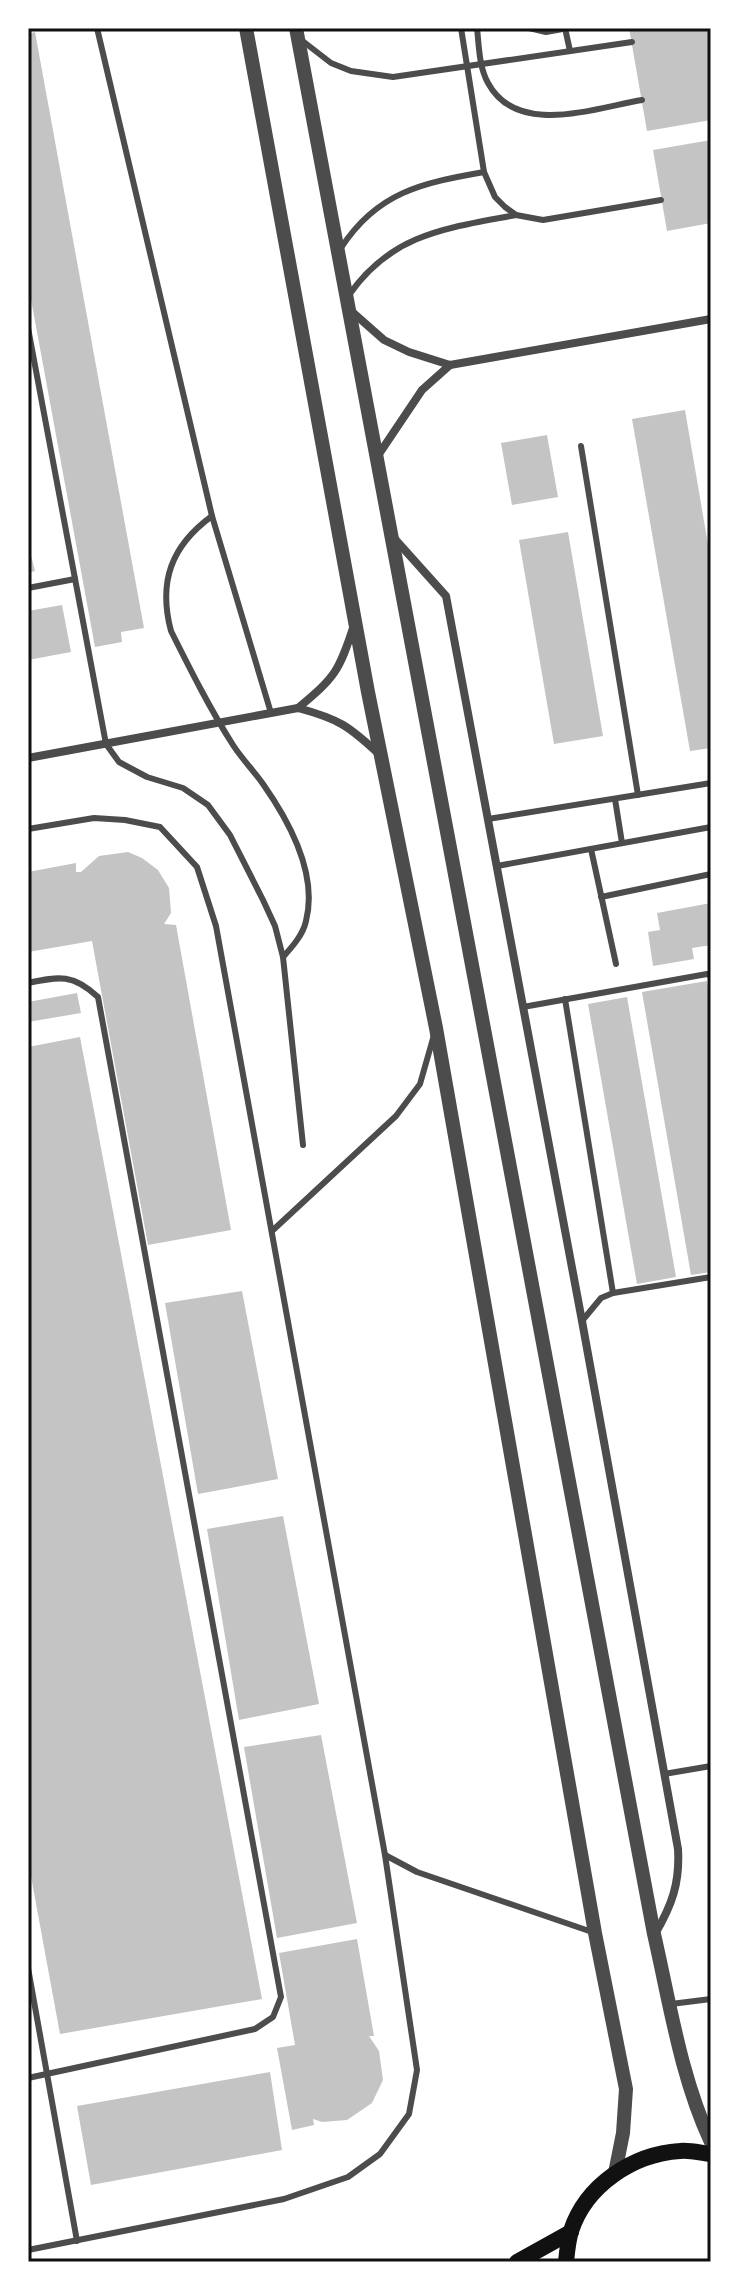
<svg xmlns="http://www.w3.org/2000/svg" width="739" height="2290" font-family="Inter,sans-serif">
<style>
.building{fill:#c4c4c4}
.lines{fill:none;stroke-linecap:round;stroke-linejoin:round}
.service{stroke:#4c4c4c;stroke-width:6}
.minor{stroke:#4c4c4c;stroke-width:8}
.tertiary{stroke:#4c4c4c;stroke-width:14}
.secondary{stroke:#111;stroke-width:16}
.neatline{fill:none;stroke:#111;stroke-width:3}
</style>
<rect width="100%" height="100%" fill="#fff"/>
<g class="building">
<path d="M629 28H711V120L647 131Z"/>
<path d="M35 32 144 628 121 632 122 642 95 647 28 283V34Z"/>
<path d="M711 140V223L667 231 653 150Z"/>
<path d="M685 410 711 562V748L690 751 632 419Z"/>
<path d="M547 435 558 497 512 505 501 443Z"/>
<path d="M568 532 603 736 554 744 519 540Z"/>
<path d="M28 544 35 571 28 573Z"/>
<path d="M62 605 71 652 28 660V611Z"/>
<path d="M128 852 142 858 158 870 169 888 171 913 164 924 176 925 231 1230 148 1245 92 941 28 952V872L76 863V872H81L99 856Z"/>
<path d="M711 903V945L692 948 694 959 653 966 648 932 660 930 657 913Z"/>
<path d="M707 981 711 1005V1272L691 1275 642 992Z"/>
<path d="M77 993 81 1013 28 1022V1002Z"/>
<path d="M627 997 676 1277 637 1284 588 1004Z"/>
<path d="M80 1037 262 1999 60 2034 28 1860V1047Z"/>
<path d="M242 1291 278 1479 198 1494 165 1303Z"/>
<path d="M283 1516 319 1704 239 1720 207 1529Z"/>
<path d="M321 1735 357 1923 277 1938 244 1747Z"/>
<path d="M357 1939 374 2036H369L379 2051 383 2080 372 2103 347 2120 322 2122 313 2119 314 2125 292 2130 277 2048 295 2045 279 1953Z"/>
<path d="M270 2072 282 2150 91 2185 77 2106Z"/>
</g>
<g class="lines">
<g class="service">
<path d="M97 28 212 516 271 713"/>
<path d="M461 28 484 172 495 197 505 207 516 215 543 220 661 200"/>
<path d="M477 28C479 46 479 67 488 83 517 137 594 108 642 100"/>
<path d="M529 28 546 32 568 28"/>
<path d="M565 28 570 51"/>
<path d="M300 39 331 63 351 71 393 77 632 42"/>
<path d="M341 248C377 192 422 183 484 172"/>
<path d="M349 295C392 233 448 228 516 215"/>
<path d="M28 328 106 744 119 762 147 777 183 788 208 805 230 835 263 900 275 926 283 957 303 1145"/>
<path d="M581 446 638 795"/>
<path d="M212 516C171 546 158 582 171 631 190 669 210 709 233 745 242 759 254 771 263 784 289 821 318 874 306 921 303 935 292 947 283 957"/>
<path d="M28 588 75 579"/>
<path d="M615 799 622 843"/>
<path d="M488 819 711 783"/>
<path d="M28 829 94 818 125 820 160 827 197 867 216 926 385 1855 417 2070 409 2114 380 2154 348 2177 284 2199 28 2250"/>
<path d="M591 849 616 964"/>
<path d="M497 866 711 827"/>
<path d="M601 897 711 874"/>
<path d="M28 983C60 976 73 974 98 997L281 1997 273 2017 255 2029 28 2078"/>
<path d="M565 999 613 1293"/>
<path d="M523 1007 707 974 711 976"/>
<path d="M272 1231 396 1116 420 1084 434 1035"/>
<path d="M582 1321 601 1298 613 1293 711 1277"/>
<path d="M664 1774 711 1766"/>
<path d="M385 1855 417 1872 595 1933"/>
<path d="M28 1968 77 2241"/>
<path d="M671 2004 711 1999"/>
</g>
<g class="minor">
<path d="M350 310 384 340 409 352 450 365 711 319"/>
<path d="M377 457 422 390 450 365"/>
<path d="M394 538 446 596 582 1321 678 1849C680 1883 672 1905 655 1934"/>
<path d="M298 708C335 677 339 672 354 625"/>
<path d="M28 758 298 708C339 719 349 726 380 755"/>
</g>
<g class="tertiary">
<path d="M246 28 368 692 436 1028 595 1933 626 2089 623 2133 615 2173"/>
<path d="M296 28 654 1934C670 2004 681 2078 711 2142"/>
</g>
<g class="secondary">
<path d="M517 2262 571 2232"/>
<path d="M566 2262C567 2252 568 2241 571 2231 586 2185 633 2154 680 2151 690 2150 701 2153 711 2154"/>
</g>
</g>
<rect width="739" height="2290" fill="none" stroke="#ffffff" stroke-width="60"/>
<rect x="30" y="30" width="679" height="2230" class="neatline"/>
</svg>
